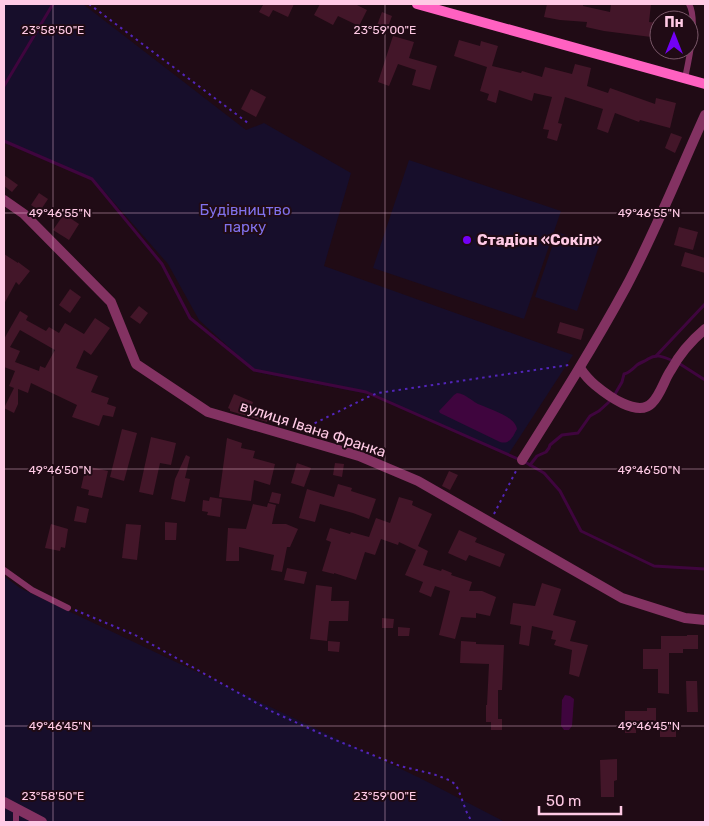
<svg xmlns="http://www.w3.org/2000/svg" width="709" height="826" font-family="Rubik,sans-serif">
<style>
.green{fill:#170e2b}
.water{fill:#3f053e}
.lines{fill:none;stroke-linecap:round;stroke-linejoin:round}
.stream{stroke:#3f053e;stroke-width:3}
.building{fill:#431629;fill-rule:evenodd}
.path{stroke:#5225b9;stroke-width:2;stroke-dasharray:2.5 4;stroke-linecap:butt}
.lane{stroke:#833262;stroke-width:6}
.street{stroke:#833262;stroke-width:10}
.secondary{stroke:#ff61c1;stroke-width:10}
.ticks{fill:none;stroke:#ffcae5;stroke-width:1;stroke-opacity:0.45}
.poi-dot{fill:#7300f5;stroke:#200b15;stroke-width:2}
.labels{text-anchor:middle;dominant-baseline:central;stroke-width:4;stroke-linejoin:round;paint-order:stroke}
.park-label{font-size:15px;fill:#8071ec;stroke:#200b15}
.poi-label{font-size:15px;font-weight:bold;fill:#ffcae5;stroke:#200b15;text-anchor:start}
.street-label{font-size:15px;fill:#ffcae5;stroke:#200b15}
.ticks-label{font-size:12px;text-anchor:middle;fill:#ffcae5;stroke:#200b15;stroke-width:4;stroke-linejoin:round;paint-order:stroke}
</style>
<rect width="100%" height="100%" fill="#200b15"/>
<g class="green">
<path d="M4 4H83L246 130 264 123 351 173 324 266 573 355 508 455 368 394 256 372 199 320 168 264 95 181 4 142Z"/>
<path d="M409 160 561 211 524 319 373 268Z"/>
<path d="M557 232 599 246 577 311 535 297Z"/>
<path d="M4 576 20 588 420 778 505 822H4Z"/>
</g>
<g class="water">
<path d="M457 393C465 394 471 400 478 404 489 409 515 416 517 429 513 436 510 445 500 442L440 413 439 411 454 395Z"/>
<path d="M565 695 570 696 574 699 572 726 569 730H564L561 726 562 700Z"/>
</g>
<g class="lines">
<g class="stream">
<path d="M4 86 53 4"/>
<path d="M4 141 92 179 162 264 190 318 254 370 366 392 525 462 544 473 560 491 581 531 654 566 705 569"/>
<path d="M656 356 705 304"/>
<path d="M680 364 705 380"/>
<path d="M615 394 622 382 624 374C629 373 633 369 637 365 641 362 644 362 648 359 656 354 662 356 671 360"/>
<path d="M530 465 537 456 546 452 549 448 550 445 562 435 578 433 590 416 599 411 609 402"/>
</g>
</g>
<g class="building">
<path d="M261 4H294L288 17 273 10 269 17 259 12 263 5Z"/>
<path d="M320 4H355L367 10 359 26 338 16 333 25 314 15Z"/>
<path d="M547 4H583V6L610 12 611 4H651L649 22 659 23V38L604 31 586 27 587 22 560 20 544 17Z"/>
<path d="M382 12 392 16 386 32 376 28Z"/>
<path d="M393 36 414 42 409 58 437 66 430 90 412 85 416 70 398 64 389 86 378 82Z"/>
<path d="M459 40 480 46 481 41 498 46 492 66 521 73 522 71 542 77 545 67 572 74 575 64 591 68 587 86 608 93 610 88 655 104 656 98 676 103 670 128 640 120 639 122 615 113 608 133 597 129 603 109 565 97 558 123 562 124 557 141 547 138 549 130 543 129 552 97 534 93 532 101 499 90 496 103 487 100 489 94 480 91 487 67 454 56Z"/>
<path d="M251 89 266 97 256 117 241 109Z"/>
<path d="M671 133 682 137 675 153 665 148Z"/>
<path d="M4 175 18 185 12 192 4 186Z"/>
<path d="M39 193 48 199 40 211 31 205Z"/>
<path d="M64 214 79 224 69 240 53 230Z"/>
<path d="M679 227 698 232 693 250 674 245Z"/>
<path d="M685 252 705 258V273L681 266Z"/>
<path d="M4 254 18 263V262L30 271 19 285 16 282 4 304Z"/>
<path d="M70 289 81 297 70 313 59 305Z"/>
<path d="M139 306 148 313 140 324 130 317Z"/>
<path d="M20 311 28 316 26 320 46 331 49 327 59 333 65 323 84 334 95 318 110 328 91 355 84 350 76 368 98 376 91 392 109 398 107 404 116 407 113 417 103 415 99 426 72 417 77 405 31 383 28 393 18 389V404L14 413 4 408 14 388 9 386 15 371 4 367V339ZM20 330 55 350 45 368 40 366 39 371 15 362 20 351 10 347Z"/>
<path d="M560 322 584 329 581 340 557 333Z"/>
<path d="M234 394 253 402 250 410 269 414 267 422 230 411V409L228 408Z"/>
<path d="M122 429 137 433 124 481 110 477Z"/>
<path d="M151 437 176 443 171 465 160 463 153 495 139 492Z"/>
<path d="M227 438 242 443 241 448 255 451 253 458 275 464 270 485 254 480 251 501 219 497Z"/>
<path d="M186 455 190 457 185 478 190 479 185 502 171 499 175 479Z"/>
<path d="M297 463 311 468 304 487 291 483Z"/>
<path d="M335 463 344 464 342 477 333 475Z"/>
<path d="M86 466 108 471 102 498 88 495 89 490 81 488Z"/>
<path d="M449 471 458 475 450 490 442 486Z"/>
<path d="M338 484 352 488 351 491 376 499 369 519 353 513 320 504 315 522 299 518 307 489 334 497Z"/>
<path d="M272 492 281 494 279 504 269 502Z"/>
<path d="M210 497 222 499 220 517 207 515 208 512 202 511 203 500 209 501Z"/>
<path d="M399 497 413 501 412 505 432 514 418 546 428 551 423 565 441 571 442 569 452 573 451 575 472 582 469 591H482L496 597 490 616 476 613V618L461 617 455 639 439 635 450 591 435 586 431 597 419 592 423 582 405 575 416 550 399 542 398 545 381 539 375 555 365 552 356 580 334 573V574L322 571 331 542 326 540 330 528 350 534 351 532 369 537 376 518 390 523Z"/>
<path d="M268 503 276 505 272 524H286L298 529 290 547H287L282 572 271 570 274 555 239 547V561H226L228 528 246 529 253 504 267 507Z"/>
<path d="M77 506 89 509 86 523 74 521Z"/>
<path d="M165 522 177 523 176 540H165Z"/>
<path d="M51 524 68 529 65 548 61 547 60 551 45 548Z"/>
<path d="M126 524 141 525 137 560 122 558Z"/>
<path d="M459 530 477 538 475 542 505 554 500 567 469 555 466 561 448 553Z"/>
<path d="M287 568 307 572 304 584 284 580Z"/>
<path d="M542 583 561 589 553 615 576 621 570 641 588 645 579 677 569 674 572 650 554 645 556 640 551 639 553 631 532 626 529 646 519 644 521 626 510 624 513 603 535 606Z"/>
<path d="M316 585 332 587 331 601H349L348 621H329L327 641 310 639Z"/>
<path d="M382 618 394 619 393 628H382Z"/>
<path d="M398 627 410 628 409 636H398Z"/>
<path d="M687 635H698V649H683V653H669V694L658 693V669H643V649H661V636H687Z"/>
<path d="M328 641 340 642 339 652 328 651Z"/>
<path d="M461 641 476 642V644L504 645 502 690H498V719H502V730H491V722H486V705H487L489 664 460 663Z"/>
<path d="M686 681H697L698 712H687Z"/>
<path d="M647 708H656V721H636V733H625V711H647Z"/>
<rect x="660" y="720" width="16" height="17"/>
<path d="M617 759V780L614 781V797H601L600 760Z"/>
</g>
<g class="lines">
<g class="path">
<path d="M89 4 248 123"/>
<path d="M303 429 368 397 378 393 569 365"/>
<path d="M494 514 517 469"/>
<path d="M75 610 135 635 271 711 328 737 400 766 433 774 449 780 455 784 458 789 467 813 472 822"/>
</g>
<g class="lane">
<path d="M685 78C689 59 698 20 689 4"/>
<path d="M4 570 32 590 68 608"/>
<path d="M16 822V808"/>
</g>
<g class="street">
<path d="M4 200 24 214 111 302 136 364 208 412 359 456 418 481 622 598 685 618 705 620"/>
<path d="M580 368C584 374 589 380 595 385 607 395 638 418 652 403 661 394 664 380 671 370 679 355 692 340 705 329"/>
<path d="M522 460C558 403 594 346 626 287 656 231 679 172 705 115"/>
<path d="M4 802 42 822"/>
</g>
<path class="secondary" d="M417 4 705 84"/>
</g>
<path class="ticks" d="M53 4V822M385 4V822M4 213H705M4 469H705M4 726H705"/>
<circle class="poi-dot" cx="467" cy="240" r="5"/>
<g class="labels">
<g class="park-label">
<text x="245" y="210">Будівництво<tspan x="245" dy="17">парку</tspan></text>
</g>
<g class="poi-label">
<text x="477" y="240">Стадіон «Сокіл»</text>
</g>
<g class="street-label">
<text transform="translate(313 429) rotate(18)">вулиця Івана Франка</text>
</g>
</g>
<g class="ticks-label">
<text x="53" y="34">23°58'50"E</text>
<text x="385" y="34">23°59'00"E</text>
<text x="60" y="217">49°46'55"N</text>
<text x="649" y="217">49°46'55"N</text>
<text x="60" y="474">49°46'50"N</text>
<text x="649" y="474">49°46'50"N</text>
<text x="60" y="730">49°46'45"N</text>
<text x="649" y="730">49°46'45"N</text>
<text x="53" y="800">23°58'50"E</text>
<text x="385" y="800">23°59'00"E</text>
</g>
<rect width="709" height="826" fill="none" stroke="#ffcae5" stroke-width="10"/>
<g transform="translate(674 35)"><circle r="24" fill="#200b15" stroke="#795768"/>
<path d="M0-4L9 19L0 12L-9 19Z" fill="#7300f5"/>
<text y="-8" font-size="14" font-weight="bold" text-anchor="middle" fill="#ffcae5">Пн</text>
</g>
<path d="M539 806v8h82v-8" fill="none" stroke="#ffcae5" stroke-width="2.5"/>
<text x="546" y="806" font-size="15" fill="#ffcae5" stroke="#200b15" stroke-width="4" paint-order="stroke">50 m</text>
</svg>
